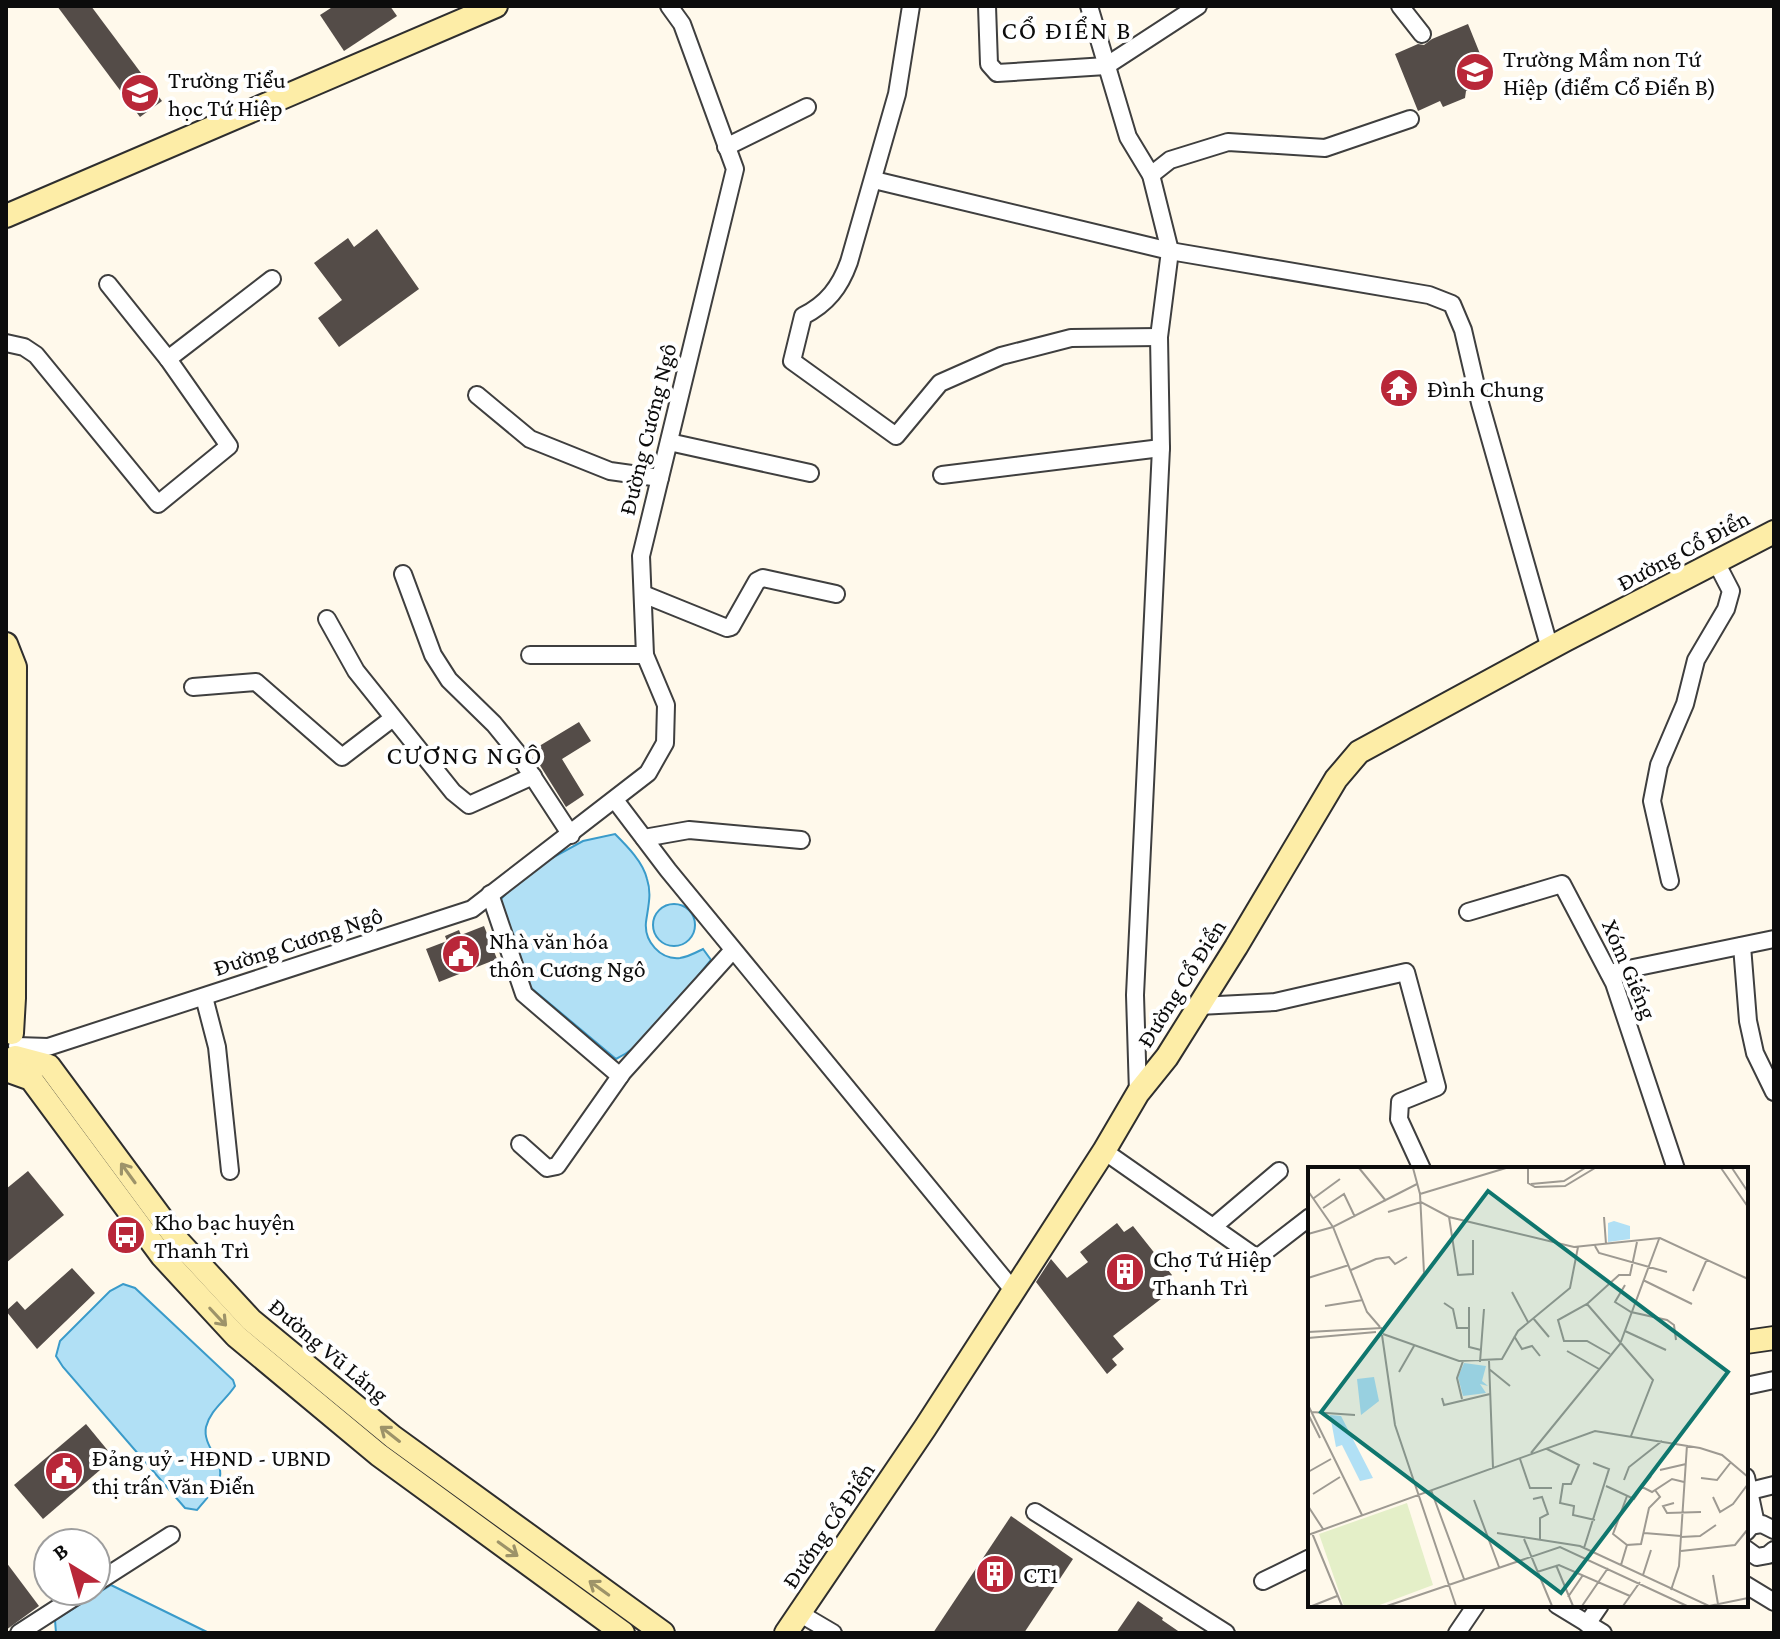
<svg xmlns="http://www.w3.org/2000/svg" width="1780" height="1639" font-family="'Crimson Pro',serif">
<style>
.water{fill:#b1e0f5;stroke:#3a9bca;stroke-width:2}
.building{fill:#544c48}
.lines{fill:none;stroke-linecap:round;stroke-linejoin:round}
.street-casing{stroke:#3f3f3f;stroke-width:20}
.secondary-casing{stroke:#2e2e2e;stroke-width:26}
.street{stroke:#fff;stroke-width:16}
.secondary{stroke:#fdeda7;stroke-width:22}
.oneway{stroke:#9d9369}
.labels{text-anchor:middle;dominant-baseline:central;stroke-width:8;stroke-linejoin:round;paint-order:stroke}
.poi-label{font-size:24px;fill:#0c0c0c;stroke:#fff;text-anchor:start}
.street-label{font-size:24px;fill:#0c0c0c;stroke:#fff}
.neighbourhood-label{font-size:26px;letter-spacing:2px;fill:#0c0c0c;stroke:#fff}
.inset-road{fill:none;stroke:#9e9a92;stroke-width:2}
.view{fill:#0f766e;fill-opacity:0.15;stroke:#0f766e;stroke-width:4}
.inset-edge{fill:none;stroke:#0c0c0c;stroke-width:4}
</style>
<rect width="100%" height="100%" fill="#fff9eb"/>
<g class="water">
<path d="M615 834C627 846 643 862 647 879 652 894 648 907 646 922 644 941 660 960 680 958 688 957 695 953 703 949L711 960C683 993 656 1039 616 1059L524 982 499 910 501 899 512 887 550 859 583 841Z"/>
<circle cx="674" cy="925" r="21"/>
<path d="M123 1284 135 1288 233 1380 235 1386C226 1400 210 1410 206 1427 202 1447 226 1462 219 1480 215 1491 204 1501 197 1510L185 1508 63 1367 56 1356 60 1341 110 1291Z"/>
<path d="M111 1585 209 1633H56L55 1620Z"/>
</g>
<g class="building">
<path d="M57 6H91L162 101 140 117Z"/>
<path d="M334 6H390L397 16 344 51 320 15Z"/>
<path d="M1468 24 1491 81 1466 91 1465 98 1443 107 1440 101 1418 111 1395 54 1418 44 1424 45 1432 39Z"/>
<path d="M377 229 419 289 339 347 318 318 342 300 314 263 348 238 354 247Z"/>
<path d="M579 722 591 741 562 759 584 795 566 807 531 751Z"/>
<path d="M484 926 497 959 439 982 426 949 447 941 445 936 459 930 461 935Z"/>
<path d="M28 1171 64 1215 6 1263V1189Z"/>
<path d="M1117 1223 1124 1232 1133 1226 1172 1275 1163 1283 1170 1292 1113 1336 1124 1349 1112 1359 1117 1365 1107 1374 1036 1282 1051 1259 1067 1278 1088 1262 1080 1252Z"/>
<path d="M72 1268 95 1293 37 1349 6 1311 17 1301 25 1310Z"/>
<path d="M86 1424 114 1458 43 1519 14 1485Z"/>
<path d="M1011 1516 1073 1559 1024 1633H933Z"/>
<path d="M6 1562 39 1606 6 1630Z"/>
<path d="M1138 1601 1163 1618 1162 1620 1181 1633H1116Z"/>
</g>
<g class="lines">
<defs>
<g id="street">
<path d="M911 6 897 94 849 262C840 287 827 304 803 316L792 361 896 436 940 383 1001 356 1071 338 1159 337"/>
<path d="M987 6 989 64 997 73 1106 66 1198 6"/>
<path d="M1089 6 1128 137 1151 175 1170 251 1159 337 1161 448 1135 995 1138 1093"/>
<path d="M1400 6 1422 34"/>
<path d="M726 147 807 107"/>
<path d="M1151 175 1170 160 1228 142 1325 148 1410 119"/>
<path d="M874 180 1170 251 1429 295 1452 304 1463 330 1480 403 1550 649"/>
<path d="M6 343 24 347 36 355 158 504 229 446 168 359 108 284"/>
<path d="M168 359 272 279"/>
<path d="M477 395 530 439 610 471 660 478"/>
<path d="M669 442 810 473"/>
<path d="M942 475 1161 448"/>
<path d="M403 574 433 655 449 680 494 724 516 751 571 835"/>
<path d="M643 594 727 628 731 627 757 581 763 578 836 594"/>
<path d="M327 619 356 671 453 792 469 805 533 776"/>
<path d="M530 655H645"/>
<path d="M193 687 256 682 342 757 393 718"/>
<path d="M615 800 668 870 1013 1290"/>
<path d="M644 838 689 830 801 840"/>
<path d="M1670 881 1652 801 1659 765 1685 704 1696 660 1726 609 1731 591 1716 562"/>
<path d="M490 894 524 994 620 1076"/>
<path d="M1468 912 1562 884 1614 983 1676 1169"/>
<path d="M1742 946 1748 1021 1755 1053 1774 1092"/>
<path d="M1609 973 1774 939"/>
<path d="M204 997 217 1047 230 1171"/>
<path d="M1199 1006 1275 1002 1406 972 1437 1087 1400 1102 1399 1119 1422 1169"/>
<path d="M17 1046 48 1047 472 909 648 773 665 743 666 705 645 655 641 556 735 169 682 24 669 6"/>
<path d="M520 1144 547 1168 557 1166 623 1072 733 950"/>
<path d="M1104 1151 1257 1258 1310 1217"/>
<path d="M1213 1227 1279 1171"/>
<path d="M1746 1386 1774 1380"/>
<path d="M1746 1477 1756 1524"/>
<path d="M1746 1492 1774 1485"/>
<path d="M1035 1512 1226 1633"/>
<path d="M1746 1532 1751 1526 1762 1524 1774 1530"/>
<path d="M1746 1549 1757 1557 1768 1555 1774 1550"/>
<path d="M1263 1581 1310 1558"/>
<path d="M96 1583 171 1535"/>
<path d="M1746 1585 1774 1602"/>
<path d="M1557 1605 1603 1633"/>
<path d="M799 1613 833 1633"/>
<path d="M1587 1624 1600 1605"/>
<path d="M19 1633 84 1591"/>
<path d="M1457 1633 1476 1605"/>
</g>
<g id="secondary">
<path d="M6 216 496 6"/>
<path d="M6 644 15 667 14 998 12 1033"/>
<path d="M15 1057 49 1066 179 1242 251 1320 393 1437 663 1633"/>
<path d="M6 1070 31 1079 162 1256 236 1336 379 1455 623 1633"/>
<path d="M1746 1342 1774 1338"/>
<path d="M786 1633 925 1428 1104 1151 1138 1093 1167 1057 1236 947 1336 779 1359 752 1565 640 1774 532"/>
</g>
</defs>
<use href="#street" class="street-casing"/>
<use href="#secondary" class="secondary-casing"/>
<use href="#street" class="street"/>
<use href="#secondary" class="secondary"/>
</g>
<defs><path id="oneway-shaft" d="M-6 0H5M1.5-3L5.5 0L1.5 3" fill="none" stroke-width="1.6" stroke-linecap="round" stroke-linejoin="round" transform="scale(2)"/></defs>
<g class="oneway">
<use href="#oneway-shaft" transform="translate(128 1173) rotate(-126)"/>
<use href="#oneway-shaft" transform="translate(218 1317) rotate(47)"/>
<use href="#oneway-shaft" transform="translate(390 1434) rotate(-142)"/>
<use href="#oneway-shaft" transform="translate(508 1549) rotate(36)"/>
<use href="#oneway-shaft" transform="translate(599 1588) rotate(-144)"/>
</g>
<defs>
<symbol id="school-disc" viewBox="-11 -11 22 22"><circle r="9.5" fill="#b92739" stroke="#fff"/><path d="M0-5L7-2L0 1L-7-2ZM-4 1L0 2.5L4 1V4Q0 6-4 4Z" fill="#fff"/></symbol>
<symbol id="temple-disc" viewBox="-11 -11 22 22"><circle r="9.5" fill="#b92739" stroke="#fff"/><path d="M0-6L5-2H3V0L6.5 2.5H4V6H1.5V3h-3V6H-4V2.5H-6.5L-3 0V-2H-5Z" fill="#fff"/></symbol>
<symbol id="civic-disc" viewBox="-11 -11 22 22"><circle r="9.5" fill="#b92739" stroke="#fff"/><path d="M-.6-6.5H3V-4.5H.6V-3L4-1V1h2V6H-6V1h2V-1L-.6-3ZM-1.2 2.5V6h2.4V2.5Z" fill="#fff"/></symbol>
<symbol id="bus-disc" viewBox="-11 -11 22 22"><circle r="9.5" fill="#b92739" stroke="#fff"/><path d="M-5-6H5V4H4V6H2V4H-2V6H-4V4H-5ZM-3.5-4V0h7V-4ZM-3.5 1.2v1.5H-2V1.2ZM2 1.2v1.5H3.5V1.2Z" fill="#fff"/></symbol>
<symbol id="building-disc" viewBox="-11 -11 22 22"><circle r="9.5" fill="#b92739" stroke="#fff"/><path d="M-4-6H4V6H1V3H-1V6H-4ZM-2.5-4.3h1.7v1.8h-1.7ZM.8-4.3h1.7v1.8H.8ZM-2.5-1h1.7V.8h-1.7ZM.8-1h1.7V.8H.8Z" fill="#fff"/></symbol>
</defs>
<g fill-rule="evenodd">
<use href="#school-disc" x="1453" y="50" width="44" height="44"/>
<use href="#school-disc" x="118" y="71" width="44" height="44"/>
<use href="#temple-disc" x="1377" y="366" width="44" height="44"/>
<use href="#civic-disc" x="439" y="932" width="44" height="44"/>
<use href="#bus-disc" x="104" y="1213" width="44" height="44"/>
<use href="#building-disc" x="1103" y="1250" width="44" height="44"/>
<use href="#civic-disc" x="42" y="1449" width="44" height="44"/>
<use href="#building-disc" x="973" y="1552" width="44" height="44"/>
</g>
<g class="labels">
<g class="poi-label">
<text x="1503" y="58">Trường Mầm non Tứ<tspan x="1503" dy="28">Hiệp (điểm Cổ Điển B)</tspan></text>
<text x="168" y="79">Trường Tiểu<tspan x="168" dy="28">học Tứ Hiệp</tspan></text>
<text x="1427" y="388">Đình Chung</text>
<text x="489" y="940">Nhà văn hóa<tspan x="489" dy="28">thôn Cương Ngô</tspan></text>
<text x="154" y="1221">Kho bạc huyện<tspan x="154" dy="28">Thanh Trì</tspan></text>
<text x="1153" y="1258">Chợ Tứ Hiệp<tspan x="1153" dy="28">Thanh Trì</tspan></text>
<text x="92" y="1457">Đảng uỷ - HĐND - UBND<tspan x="92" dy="28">thị trấn Văn Điển</tspan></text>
<text x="1023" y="1574">CT1</text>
</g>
<g class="street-label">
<text transform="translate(647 429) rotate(-76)">Đường Cương Ngô</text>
<text transform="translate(1683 550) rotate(-28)">Đường Cổ Điển</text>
<text transform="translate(298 941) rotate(-18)">Đường Cương Ngô</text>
<text transform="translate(1630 969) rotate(67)">Xóm Giếng</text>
<text transform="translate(1181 983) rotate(-58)">Đường Cổ Điển</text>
<text transform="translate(329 1350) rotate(40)">Đường Vũ Lăng</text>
<text transform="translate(828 1525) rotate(-56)">Đường Cổ Điển</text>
</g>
<g class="neighbourhood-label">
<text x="1067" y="30">CỔ ĐIỂN B</text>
<text x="465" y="755">CƯƠNG NGÔ</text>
</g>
</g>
<g transform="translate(1308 1167)">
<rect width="440" height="440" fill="#fff9eb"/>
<path d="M99 336 125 418 69 439H36L11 367Z" fill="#e4efc8"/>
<path d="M306 54 322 59V72L300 75V56ZM156 196 178 199 174 214 180 219 172 217 178 226 155 229 150 210ZM66 210 71 234 53 248 49 212ZM22 248 33 249 65 311 52 314 34 278 28 280Z" fill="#b1e0f5"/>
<path class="inset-road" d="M51 1 78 34M220 1V16L227 20 257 19 287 1M413 1 440 40M424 1 440 25M223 17 256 14 277 1M0 24 25 60 109 17M112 27 198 1M6 31 32 12M15 41 36 27 47 50M80 45 113 35 141 50 266 80 352 71 440 112M141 50 150 108 165 107V73M296 50 298 77M0 67 25 60 59 145 72 160M287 79 291 86 359 105M43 103 68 92 81 90 87 97 99 90M0 111 41 98M335 113 384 137M317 118 307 135 323 145 359 153 366 158 368 173M385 124 399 92M204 125 220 155M136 136 145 142 149 161H160M279 137 345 213 323 269M17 139 55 133M161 140V180L173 183M225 151 241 170M317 164 358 183M0 165 74 161M75 167 151 194 194 192 210 164 262 121 270 80M71 168 116 106 112 27 105 1M74 168 87 258 148 439M206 169 214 182 224 179 232 189M0 171 68 165M259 184 291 202M302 187 279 174H256L250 153 279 137 311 108H322L329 75M181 194 185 301M172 195 176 142M181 202 202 219M91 205 106 179M134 231 136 238 182 227M154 232 149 211 155 194M0 238 54 348M4 245 47 248M0 247 12 271M239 282 271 298 263 317H255L252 336 266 339 265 348 287 353M223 286 312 177 351 72M212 292 222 321H244M352 303 378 297M0 305 23 292M343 309 334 320 344 325 364 312 376 315M393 311 409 313 423 295M316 313 321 300 354 274M298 319 326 332 334 320M123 323 156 412M5 327 32 310M405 330 412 345 425 337 440 317M225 332 234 330 240 347 232 351V373M166 333 191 400M366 336 355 339 359 346 393 345M0 339 15 362M4 366 34 439M189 366 272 379 401 439 440 431M336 366 373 369M0 368 287 264 392 281 414 288 440 310M373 370 392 369 408 358M216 372 244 439M319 378 305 367 319 329M276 381 301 302 285 296M373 384 427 378 440 362M248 398 265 439M313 398 319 378 333 377 341 341 352 330 347 323M229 405 251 398 322 429M335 408 343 383M405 408 410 437M363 423 371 399 379 278M260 430 275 408M4 439 29 429M79 439 252 380 379 439M274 439 300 401M315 439 332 415"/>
<path class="view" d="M180 24 420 205 253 426 13 245Z"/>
<rect width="440" height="440" class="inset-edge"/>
</g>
<rect width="1780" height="1639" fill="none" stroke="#0c0c0c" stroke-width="16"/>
<g transform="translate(72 1567) rotate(323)"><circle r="38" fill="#ffffff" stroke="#9e9e9e" stroke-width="2"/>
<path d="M0-6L14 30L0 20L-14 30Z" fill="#b92739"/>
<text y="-12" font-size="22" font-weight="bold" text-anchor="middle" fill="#0c0c0c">B</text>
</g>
</svg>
